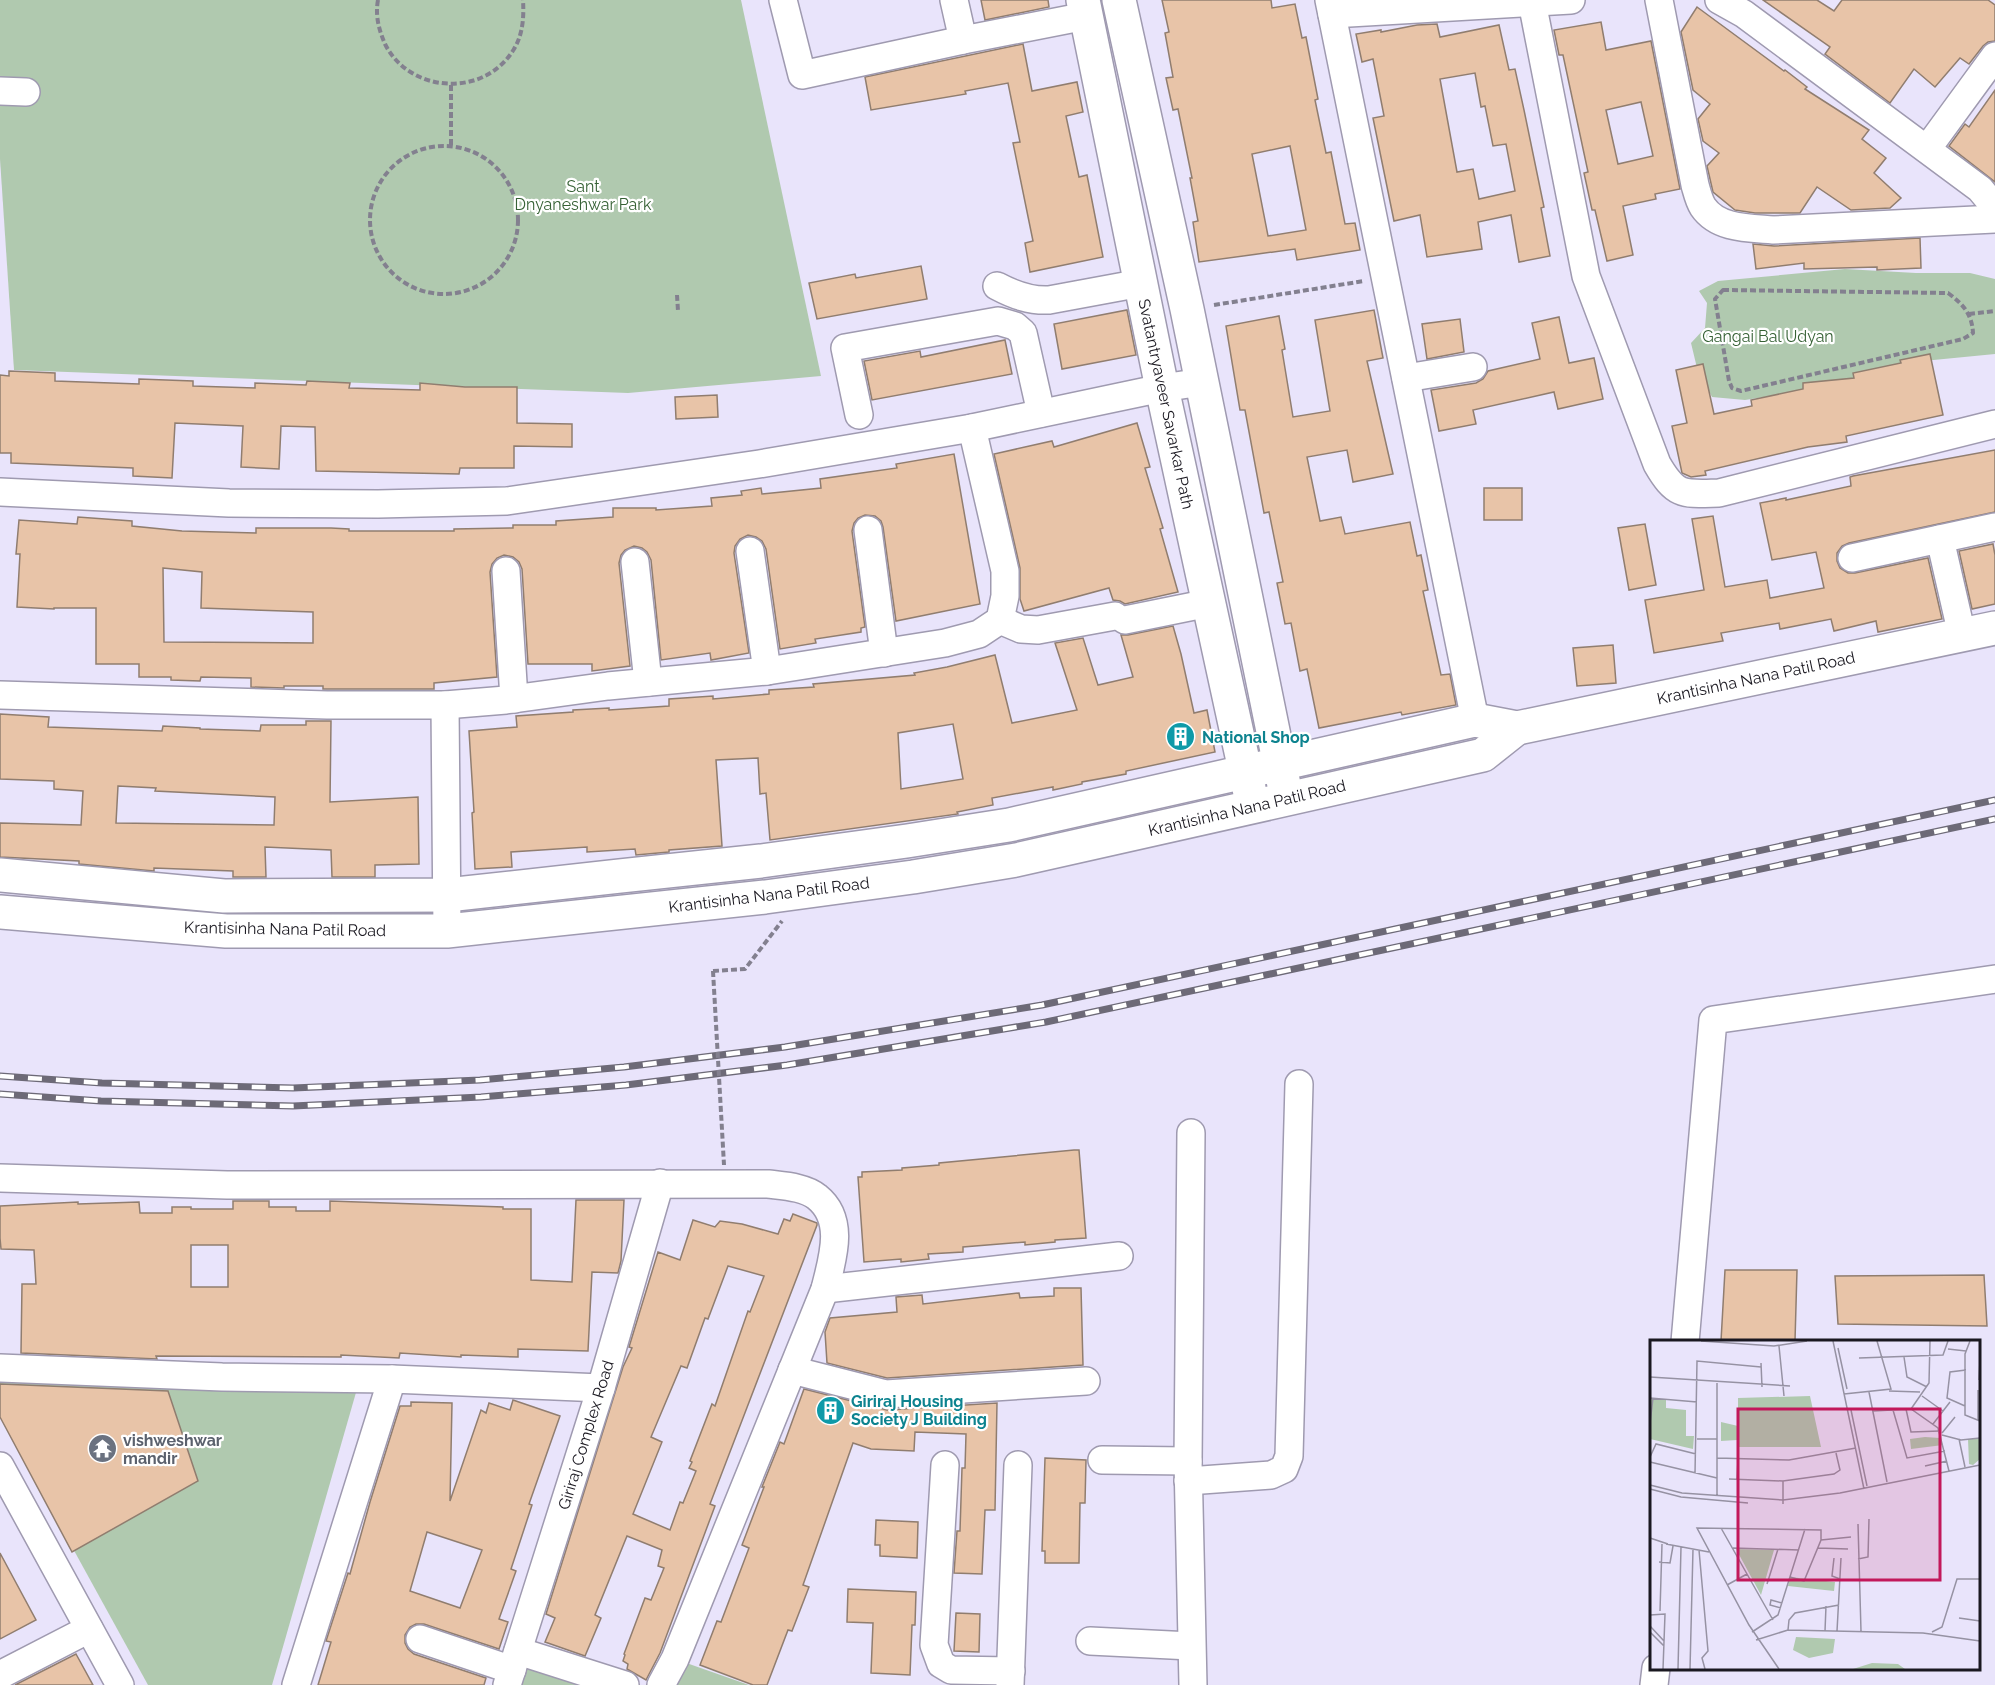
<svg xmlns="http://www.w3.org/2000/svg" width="1995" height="1685" font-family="Raleway,sans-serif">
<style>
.green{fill:#b0c9af}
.building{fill:#e8c4a8;stroke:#907d6f;stroke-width:1.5;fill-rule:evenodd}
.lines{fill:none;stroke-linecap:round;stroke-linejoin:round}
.minor-casing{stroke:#9f9ab0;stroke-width:30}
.major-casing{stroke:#9f9ab0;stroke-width:36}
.path{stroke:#83808f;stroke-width:4;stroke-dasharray:6 3;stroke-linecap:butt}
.minor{stroke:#fff;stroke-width:27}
.major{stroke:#fff;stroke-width:33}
.rail-casing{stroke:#6d6a77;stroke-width:7}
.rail{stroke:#fff;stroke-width:4.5;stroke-dasharray:14;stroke-linecap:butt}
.path-bridge{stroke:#83808f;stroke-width:4;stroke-dasharray:6 3;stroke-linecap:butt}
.labels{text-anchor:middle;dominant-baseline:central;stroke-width:4.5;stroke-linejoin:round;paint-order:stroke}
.park-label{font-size:16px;fill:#366135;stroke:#fff}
.street-label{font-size:16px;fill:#1a1820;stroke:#fff}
.culture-label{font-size:16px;font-weight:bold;fill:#0d838f;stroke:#fff;text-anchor:start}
.worship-label{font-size:16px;font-weight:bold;fill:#5b616d;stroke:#fff;text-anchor:start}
.inset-road{fill:none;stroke:#9692a3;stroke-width:1.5}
.view{fill:#c2185b;fill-opacity:0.15;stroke:#c2185b;stroke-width:3}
.inset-edge{fill:none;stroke:#1a1820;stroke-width:3}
</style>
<rect width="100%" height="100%" fill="#e9e4fb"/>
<g class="green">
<path d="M0 0H741L821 376 628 393 14 370 0 159Z"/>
<path d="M1845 269 1916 273H1970L1995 279V354L1913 362 1870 378 1803 391 1745 400 1712 397 1697 368 1691 343 1705 328 1707 303 1699 291 1718 281Z"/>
<path d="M0 1382 357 1389 272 1685H148L0 1416Z"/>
<path d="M518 1651 625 1685H507Z"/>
<path d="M675 1659 749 1685H661Z"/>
</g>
<g class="building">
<path d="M981 0H1048L1049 7 985 20Z"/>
<path d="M1162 0H1271L1272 8 1295 4 1302 38 1306 37 1318 99 1315 100 1326 153 1331 152 1345 224 1355 223 1360 250 1297 260 1295 249 1199 262 1193 222 1198 221 1190 178H1192L1178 109 1173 110 1166 78 1173 77 1165 33 1169 32ZM1290 146 1306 230 1268 236 1252 154Z"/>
<path d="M1763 0H1817L1834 11 1842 0H1988L1995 5V41L1988 42 1983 46 1969 64 1960 58 1935 87 1914 69 1890 103 1825 54 1830 47Z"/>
<path d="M1697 7 1784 71 1785 70 1807 87 1805 89 1869 130 1862 139 1886 158 1874 173 1901 198 1890 208 1851 210 1817 187 1800 213H1755L1735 210 1713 192 1707 166 1719 153 1703 141 1698 119 1710 104 1693 90 1681 32Z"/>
<path d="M1601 22 1606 50 1651 41 1680 189 1655 194 1656 199 1623 206 1633 255 1607 261 1595 210H1592L1584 173 1588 172 1563 55H1559L1554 30ZM1641 102 1653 156 1618 164 1606 110Z"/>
<path d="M1437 24 1440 37 1499 25 1509 70 1515 69 1524 110 1544 207 1541 208 1550 256 1519 262 1511 215 1478 222 1482 249 1427 257 1420 215 1394 221 1373 118 1384 116 1373 59 1362 62 1356 34 1381 30V32L1417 25ZM1475 73 1481 107 1485 106 1493 146 1506 144 1515 191 1479 199 1473 169 1457 172 1440 79Z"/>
<path d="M1023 44 1032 91 1077 82 1083 112 1066 116 1079 177 1087 175 1103 257 1030 272 1025 243 1033 241 1013 143 1020 142 1008 83 965 91 966 94 871 110 865 77Z"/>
<path d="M1995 90V182L1949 146 1965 124 1969 127Z"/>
<path d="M1920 238 1921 268 1877 270V267L1804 269V263L1756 269 1753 244 1774 246Z"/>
<path d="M921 266 927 299 817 319 809 283 855 274 856 278Z"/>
<path d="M1127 310 1136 355 1062 369 1054 324Z"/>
<path d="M1374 310 1383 358 1367 361 1393 474 1353 482 1347 450 1307 457 1320 521 1341 517 1345 534 1410 522 1417 556 1421 555 1428 590 1423 591 1441 675 1450 674 1456 705 1402 715 1401 712 1319 728 1307 669 1300 671 1291 623 1285 624 1277 583 1283 582 1269 512 1264 513 1245 410H1240L1226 326 1279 316 1285 349 1282 350 1293 417 1330 411 1315 320Z"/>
<path d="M1559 317 1569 363 1594 358 1603 399 1558 409 1554 392 1473 410 1476 424 1439 431 1431 390 1476 383 1483 379 1488 371 1540 359 1532 323Z"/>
<path d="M1460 319 1464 352 1427 359 1422 324Z"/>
<path d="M1005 340 1012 374 872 400 864 361 920 351 921 357Z"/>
<path d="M1930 354 1943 415 1846 436 1847 442 1808 447 1705 471 1706 475 1691 477 1682 473 1672 426 1687 423 1676 370 1703 364 1714 414 1752 406 1751 400 1803 389V383L1854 378 1853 373 1901 363 1900 360Z"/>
<path d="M9 371 55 373V381L139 384V379L193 381V386L255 388V383L306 385 307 381 350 383 349 388 420 390V383L465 387H517V423L572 424V447L514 446V468H460L459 474 316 471 315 427 281 426 279 469 241 467 243 426 175 423 172 478 133 476V468L11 463V453H0V375L9 376Z"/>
<path d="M717 395 718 417 676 419 675 397Z"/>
<path d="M1137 423 1150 467 1145 468 1163 528 1160 529 1178 592 1125 604 1120 601 1113 600 1109 588 1024 611 1020 599V568L994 454 1052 441 1054 447Z"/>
<path d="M1995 450V512L1849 543 1842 546 1837 553V561L1840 568 1848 573H1855L1928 558 1942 619 1878 632 1876 621 1834 631 1831 619 1780 629 1779 623 1721 633 1723 641 1654 653 1645 600 1704 590 1692 519 1713 516 1725 587 1767 580 1770 598 1824 588 1816 552 1772 560 1760 503 1786 498V500L1851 486 1850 477 1853 476Z"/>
<path d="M954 454 980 604 896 621 883 527 881 521 875 516 865 515 858 518 854 523 852 531 865 627 861 628V632L815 639 816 643 780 649 766 549 762 541 756 537 748 535 740 539 735 546 734 553 749 653 711 660 710 653 661 660 651 560 647 552 642 548 634 546 625 550 621 555 619 563 630 666 592 671V664H528L522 569 519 562 513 557 504 555 497 558 492 564 490 572 497 677 434 683V689H323V686H284V688L251 687V678L201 677 200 681 171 680V677H139V664H96V608H54V609L17 607 20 554H16L19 520 77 524 78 517 132 521V526L182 531 256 533V528H331L349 529V531H454V529L513 528V525H556V521L613 517V508H656V510L712 506 711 498 742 495 741 491 761 488 762 494 821 488 820 479 897 468 896 464ZM163 568 202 572 201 608 313 612V643L164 642Z"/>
<rect x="1484" y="488" width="38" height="32"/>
<path d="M1645 524 1656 585 1629 590 1618 528Z"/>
<path d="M1993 544 1995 555V604L1972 609 1959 551Z"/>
<path d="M1173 626 1181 654 1194 713 1207 710 1215 752 1126 771V774L1082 782V784L1053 790V787L992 798 993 805 957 812 958 814 770 840 766 793 760 794 758 758 716 760 722 846 669 850V852L636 855 635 849 587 852V847L511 852 512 867 475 869 472 813 474 812 469 731 517 727 516 716 573 712V710L609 708V710L669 706V699L713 696V699L769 694V690L814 687 813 684 915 675 914 673 947 667 995 655 1012 723 1077 710 1055 643 1083 638 1098 685 1133 677 1121 635H1128ZM953 724 963 779 901 789 898 733Z"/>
<path d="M1613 645 1616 683 1577 686 1573 648Z"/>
<path d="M0 714 49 717 48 727 162 731 163 726 200 728V729L260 731 261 725H306V721H331L330 802 418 797 419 864 375 865V877H332L331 850 265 847 266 877H233V871L154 868V871L79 864V861L0 857V823L81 825 83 791 54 789V781L0 779ZM118 786 156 788 155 791 275 797 274 825 116 823Z"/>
<path d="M1074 1150H1079L1086 1238 1055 1240V1242L1025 1245V1242L963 1247V1252L928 1254 929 1259 901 1262V1259L864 1262 858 1177H862V1172L902 1170V1168L939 1165V1163Z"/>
<path d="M576 1200H624L621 1261 618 1273 592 1272 588 1351 518 1349V1357L461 1355V1357L400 1353 399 1358 341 1355V1357L156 1356 157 1359 21 1353 22 1284H36L34 1250 1 1249 0 1238V1206L78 1202V1204L139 1202 140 1213H172V1207H191V1209H233V1201H269V1207H296V1211H330V1201L503 1207V1209H531V1280L572 1282ZM191 1245H228V1287H191Z"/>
<path d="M793 1214 817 1223V1225L710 1504 715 1506 660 1653 646 1680 627 1669 628 1664 623 1661 625 1655 624 1654 645 1598 651 1600 664 1568 658 1566 662 1550 627 1536 595 1615 601 1618 585 1656 545 1642 555 1618 546 1614 623 1367 632 1348 629 1347 658 1252 680 1260 693 1220 715 1227 720 1221 742 1224 778 1234 784 1219 790 1221ZM728 1266 764 1276 750 1312 748 1311 715 1406 712 1404 690 1461 692 1462 689 1468 696 1471 683 1503 680 1502 670 1530 633 1514 662 1442 651 1437 681 1366 687 1368 705 1318 708 1319Z"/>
<path d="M1725 1270H1797L1795 1341H1721Z"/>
<path d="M1984 1275 1987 1326 1838 1324 1835 1276Z"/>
<path d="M1054 1288H1081L1083 1365 887 1378 827 1363 825 1332 830 1318 897 1312 896 1297 922 1295 923 1304 1019 1293 1020 1298 1054 1296Z"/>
<path d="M0 1384 168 1391 198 1481 72 1552 0 1417Z"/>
<path d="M804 1389 887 1410 997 1403 995 1510H985L982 1574 954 1573 957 1531H960L962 1468H965L966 1434 915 1432 914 1451 871 1449 853 1443 803 1585 809 1587 792 1631 788 1630 767 1685H753L700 1665 717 1621 721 1622 749 1548 742 1545 764 1487H762L780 1442 784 1444Z"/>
<path d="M513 1400 560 1416 529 1504 532 1505 511 1569 516 1571 499 1619 508 1622 499 1649 424 1624H416L410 1627 405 1635V1643L408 1649 414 1654 486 1678 484 1685H318L331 1642 326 1641 348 1573 350 1574 370 1502 400 1406H411V1402L452 1403 450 1501 481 1410 486 1413 489 1403 510 1410ZM427 1532 482 1550 460 1608 410 1591Z"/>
<path d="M1045 1458 1086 1460 1085 1503H1080L1079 1563H1045V1551H1042Z"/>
<path d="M876 1520 918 1522 917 1558 880 1556V1545H875Z"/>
<path d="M0 1553 36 1620 0 1639Z"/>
<path d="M848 1589 916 1592 915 1625H912L910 1675 871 1673 873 1623 847 1622Z"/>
<path d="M956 1613 980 1614 979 1652 954 1651Z"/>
<path d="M76 1654 93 1685H15Z"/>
</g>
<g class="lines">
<defs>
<g id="minor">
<path d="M783 0 802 75 963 40"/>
<path d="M954 0 963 40 1086 16"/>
<path d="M1329 0 1475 720"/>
<path d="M1659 0 1695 185C1697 192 1699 201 1703 207 1718 229 1749 228 1773 230L1995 219"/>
<path d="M1719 0 1744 14 1980 189 1995 207"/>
<path d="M1532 2 1586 276 1657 464C1676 497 1684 494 1719 493L1995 424"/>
<path d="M1332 14 1571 0"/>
<path d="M0 91 26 92"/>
<path d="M1927 149 1995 56"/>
<path d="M997 286C1014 295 1030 301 1049 300L1141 283"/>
<path d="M1406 378 1473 367"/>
<path d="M859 415 845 348 998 321 1015 326 1023 333 1041 413"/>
<path d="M0 492 229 503 378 504 507 501 759 464 972 428 1162 388 1202 382"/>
<path d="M868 530 884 653"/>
<path d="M1940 539 1962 635"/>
<path d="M750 551 767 671"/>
<path d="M1852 558 1995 527"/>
<path d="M635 562 648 682"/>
<path d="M506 571 514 699"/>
<path d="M1000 620 1021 629 1038 630 1115 616"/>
<path d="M1125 620 1209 603"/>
<path d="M0 695 327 705H445L506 700 608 686 767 671 945 643 979 634 1000 620 1005 596V571L972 428"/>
<path d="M445 705 447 931"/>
<path d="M1191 1133 1188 1461 1193 1685"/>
<path d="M0 1178 227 1185 768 1184C784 1186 805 1187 817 1197 846 1220 832 1260 825 1289L675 1659 661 1685"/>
<path d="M825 1289 1119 1256"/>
<path d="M1685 1342 1713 1020 1995 979"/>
<path d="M0 1368 222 1377 392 1379 601 1388"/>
<path d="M792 1370 886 1394 1086 1381"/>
<path d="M1102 1460 1188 1461"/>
<path d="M945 1465 934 1645 941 1664 951 1670 1011 1671"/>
<path d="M0 1466 120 1685"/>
<path d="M1188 1481 1271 1475 1284 1469 1289 1456 1299 1084"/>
<path d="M420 1639 512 1670"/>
<path d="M1090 1641 1191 1646"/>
<path d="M518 1651 625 1685"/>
<path d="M0 1675 89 1629"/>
<path d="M296 1685 392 1379"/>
<path d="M507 1685 601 1388 660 1183"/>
<path d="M1010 1685 1018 1465"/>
<path d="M1654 1685 1656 1668"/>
</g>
<g id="major">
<path d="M1083 0 1162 388 1250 793"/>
<path d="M1119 0 1187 309 1284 785"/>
<path d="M0 875 224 896 447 895 620 876 761 861 907 841 1009 825 1475 720 1517 728 1995 628"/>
<path d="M0 912 226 931H447L624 912 765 897 913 877 1016 860 1483 755 1517 728"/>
</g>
</defs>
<use href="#minor" class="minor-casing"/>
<use href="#major" class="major-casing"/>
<g class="path">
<path d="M378 0C375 16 379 30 385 44 410 94 485 98 514 49 523 34 524 17 523 0"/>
<path d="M451 85V147"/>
<circle cx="444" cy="220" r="74"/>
<path d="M1723 290 1948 293C1963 304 1972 314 1973 333L1963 339 1741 391 1732 388 1729 381 1715 299Z"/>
<path d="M677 295 678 311"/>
<path d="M1214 305 1364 281"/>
<path d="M1969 314 1995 311"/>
<path d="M713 971 745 969 782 921"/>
</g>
<use href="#minor" class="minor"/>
<use href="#major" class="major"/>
<defs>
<g id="rail">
<path d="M0 1076 102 1083 293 1088 480 1080 624 1067 785 1047 1042 1005 1995 800"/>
<path d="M0 1094 101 1101 293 1106 481 1097 626 1085 787 1065 1046 1022 1995 819"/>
</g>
</defs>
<use href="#rail" class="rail-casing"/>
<use href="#rail" class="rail"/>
<path class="path-bridge" d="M713 971 724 1165"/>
</g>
<defs>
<symbol id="building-disc" viewBox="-11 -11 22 22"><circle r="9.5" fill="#0f9aa8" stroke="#fff"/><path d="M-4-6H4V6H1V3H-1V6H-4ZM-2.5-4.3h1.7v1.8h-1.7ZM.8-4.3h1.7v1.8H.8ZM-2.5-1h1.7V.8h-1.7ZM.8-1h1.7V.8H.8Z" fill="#fff"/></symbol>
<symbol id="temple-disc" viewBox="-11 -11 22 22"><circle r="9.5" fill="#6b7280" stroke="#fff"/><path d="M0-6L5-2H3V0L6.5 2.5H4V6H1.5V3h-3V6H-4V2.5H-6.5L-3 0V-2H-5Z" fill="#fff"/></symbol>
</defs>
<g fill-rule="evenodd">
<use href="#building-disc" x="1164" y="720" width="33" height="33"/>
<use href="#building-disc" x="814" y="1394" width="33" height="33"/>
<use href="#temple-disc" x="86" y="1432" width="33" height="33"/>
</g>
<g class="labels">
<g class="park-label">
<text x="583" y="186">Sant<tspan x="583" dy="18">Dnyaneshwar Park</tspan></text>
<text x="1768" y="336">Gangai Bal Udyan</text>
</g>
<g class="street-label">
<text transform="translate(1166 404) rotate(78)">Svatantryaveer Savarkar Path</text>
<text transform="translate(1756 678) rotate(-12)">Krantisinha Nana Patil Road</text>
<text transform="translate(1247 808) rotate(-13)">Krantisinha Nana Patil Road</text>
<text transform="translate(769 895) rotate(-7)">Krantisinha Nana Patil Road</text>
<text transform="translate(285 929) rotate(1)">Krantisinha Nana Patil Road</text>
<text transform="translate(586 1435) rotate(-73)">Giriraj Complex Road</text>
</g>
<g class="culture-label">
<text x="1202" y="737">National Shop</text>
<text x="851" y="1401">Giriraj Housing<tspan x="851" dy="18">Society J Building</tspan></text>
</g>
<g class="worship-label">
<text x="123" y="1440">vishweshwar<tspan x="123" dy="18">mandir</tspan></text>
</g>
</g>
<g transform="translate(1650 1340)">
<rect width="330" height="330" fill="#e9e4fb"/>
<path d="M160 56 171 107H89L88 87 87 100 71 101V82L88 86V58ZM0 58 16 60V68L36 70V96H44L43 109 0 99ZM275 97 290 98 293 105 261 109 260 99ZM318 99H330V119L323 125 319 124ZM86 209 124 210 111 255ZM140 237 185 242 184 251 138 246ZM146 297 185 299 183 313 159 318 143 310ZM222 323 248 324 255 329H203Z" fill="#b0c9af"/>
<path class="inset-road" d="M51 1 124 6 157 1M183 1 214 149M320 1 315 14V75L330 81M129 6 134 56M188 8 197 49M298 9 316 11M254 17 257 37 277 47M209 18 293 15 298 1M111 23 112 47M0 37 140 46M329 40 330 20M67 43V156M239 51 270 52M219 52 237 142M194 54 241 49 227 1M272 56 293 71M0 58 47 62M315 66 297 58 300 32 316 30M256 69 261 92 290 91M261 69 279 43 280 1M201 70 217 146M243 70 257 118 295 111M223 71 261 69 288 88 299 131M328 81V50M0 83 3 58M283 84 300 62M292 93 305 77M292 95 311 100 330 98M47 99H67M309 99 315 127M0 117 6 104 46 114M67 118 139 120 206 108M0 122 67 138M275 126 297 121M45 134 47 21 111 27M79 139 133 141 184 134 190 130 186 113M87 140 88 119M133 141V164M0 145 32 153 133 160 190 153 330 125M0 149 31 157 98 163M208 184 211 291M71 188 123 280M0 198 18 204M171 200 201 197M16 204 59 212M83 208 149 210M168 208 198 209M49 210 58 311 52 318 55 329M184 218 182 236 190 239M208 219 218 217 219 179M9 222 20 223 23 206M117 244 128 209M77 245 97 234M131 268 120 265 121 260 132 263M10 271 12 204M0 275 15 274 13 329M309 278 330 281M0 286 14 301M138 290 139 280 145 273 189 265M175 291 176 266M187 291 191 218M0 292 14 306M102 292 128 275 155 189M282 292 292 287 307 239H330M106 300 138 290 273 293 330 301M28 329 31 207M40 329 43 209M129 329 99 285 47 188 171 190V200L154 241 140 237"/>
<path class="view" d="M88 69H290V240H88Z"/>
<rect width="330" height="330" class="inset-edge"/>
</g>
</svg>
